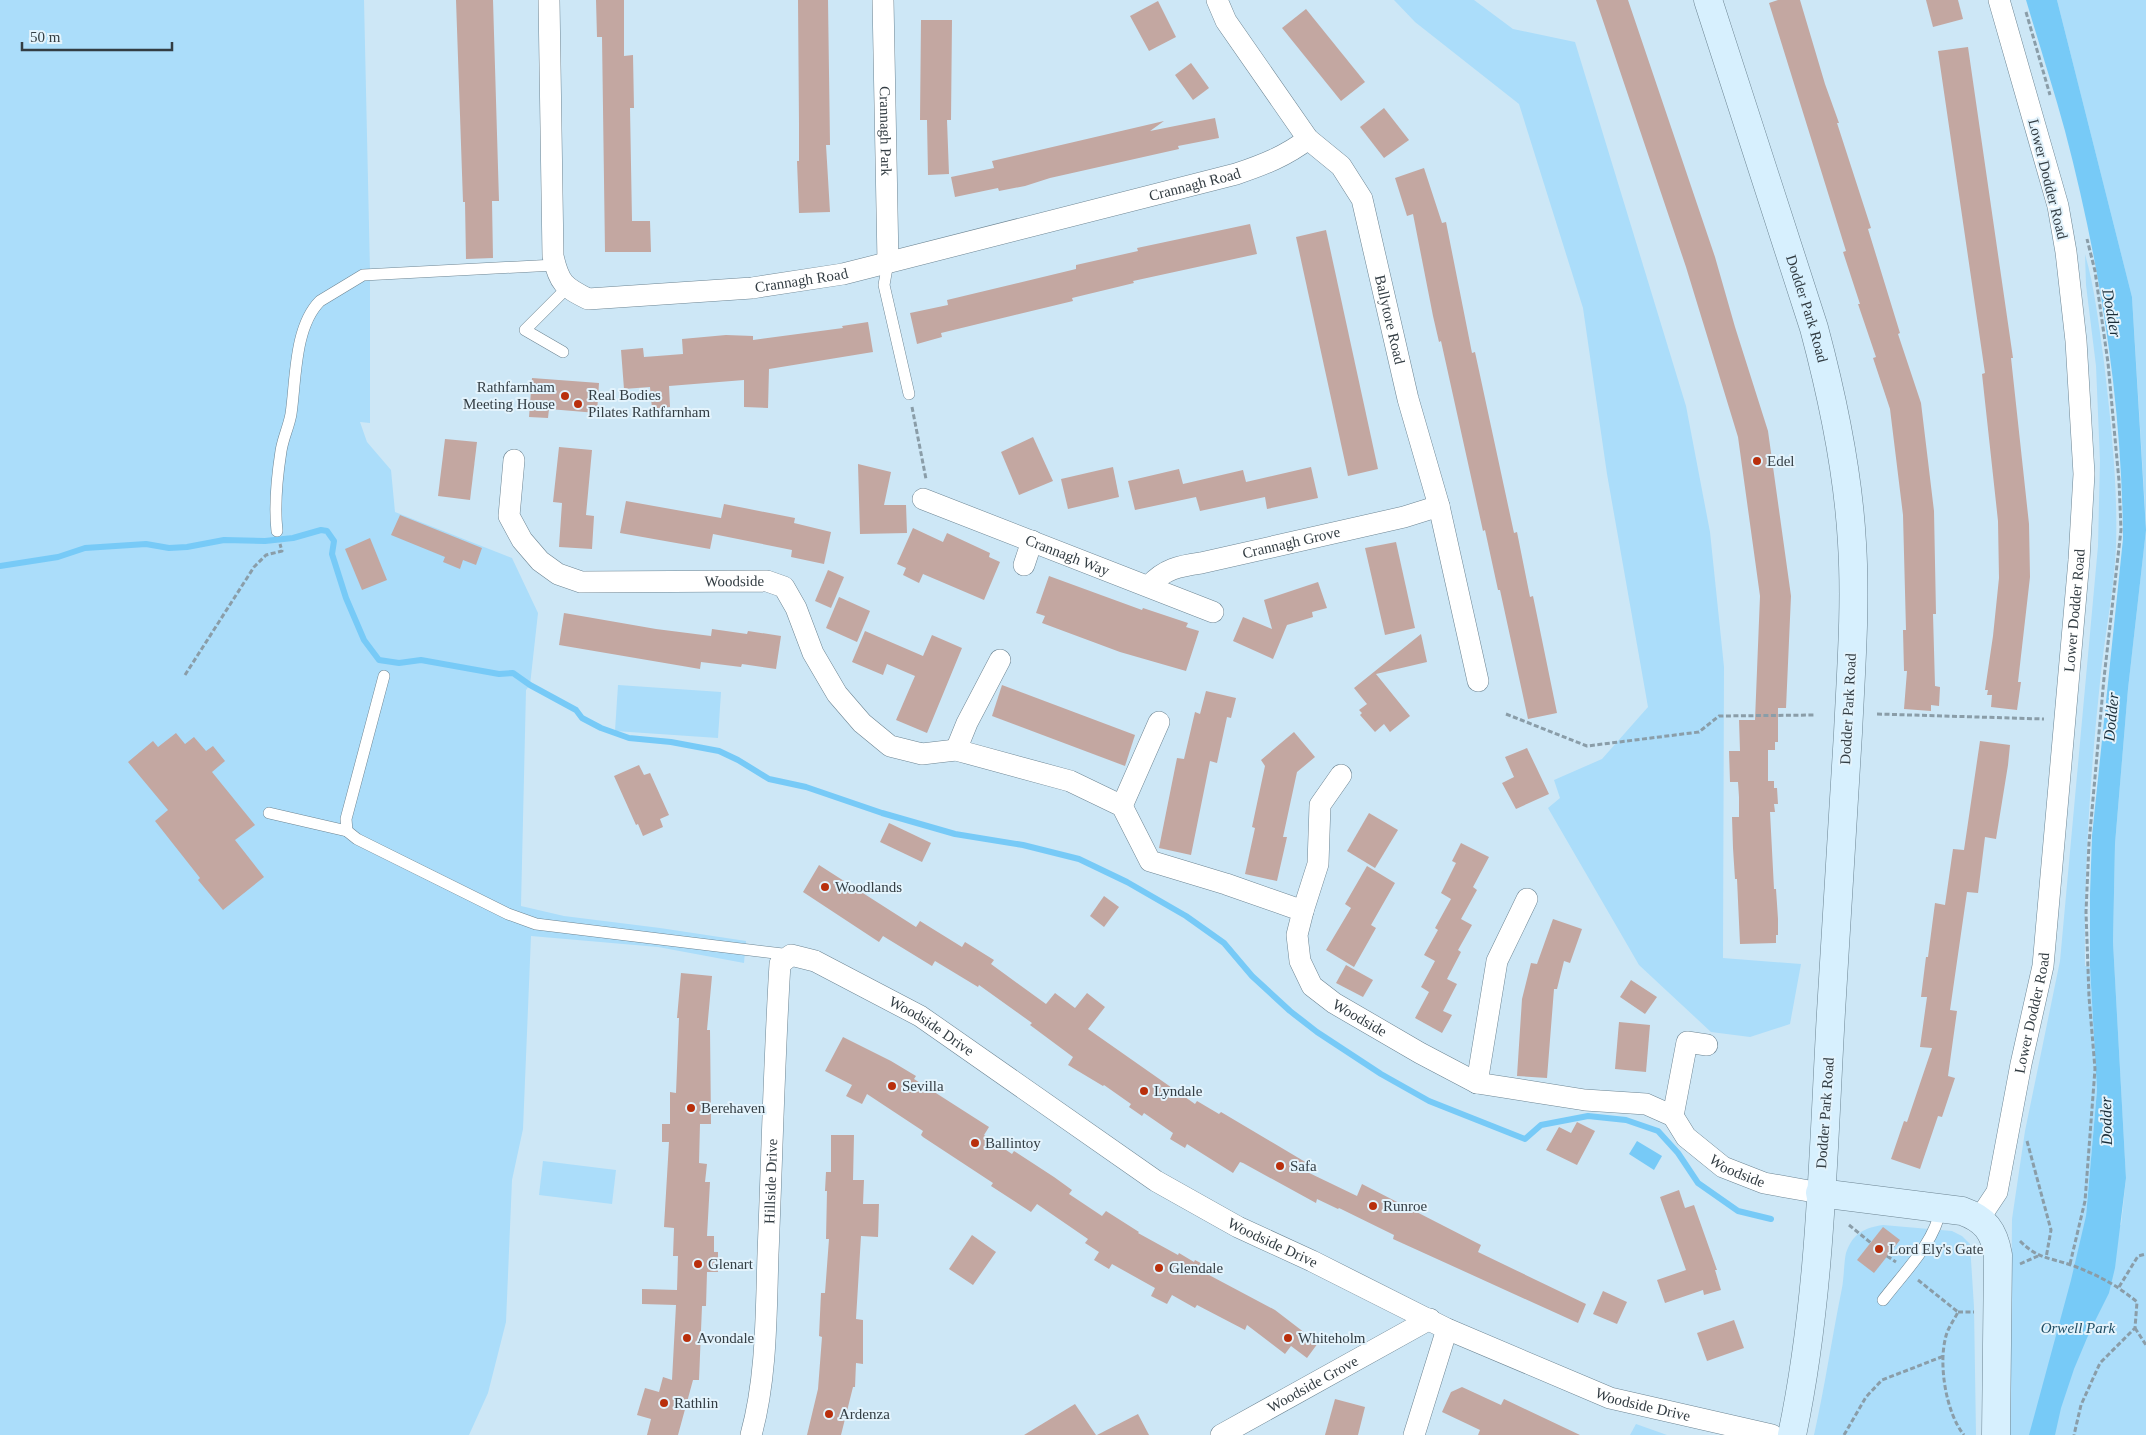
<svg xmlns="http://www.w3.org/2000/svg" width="2146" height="1435" font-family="'Times New Roman',serif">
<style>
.green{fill:#abddfa}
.water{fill:#77caf7}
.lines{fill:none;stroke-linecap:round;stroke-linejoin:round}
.stream{stroke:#77caf7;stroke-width:6}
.building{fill:#c3a7a1}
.lane-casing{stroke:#6d8593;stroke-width:12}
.street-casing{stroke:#6d8593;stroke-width:22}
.secondary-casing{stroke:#6d8593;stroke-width:29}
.path{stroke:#8a9da8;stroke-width:3;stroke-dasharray:5 2.5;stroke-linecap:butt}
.lane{stroke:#fff;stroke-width:11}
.street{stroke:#fff;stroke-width:21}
.secondary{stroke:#d7f0fe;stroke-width:28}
.poi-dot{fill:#b92f0c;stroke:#e3f3fc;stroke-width:2}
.labels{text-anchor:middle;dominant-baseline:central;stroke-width:4;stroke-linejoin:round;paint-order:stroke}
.street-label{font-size:15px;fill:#333d43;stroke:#e3f3fc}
.poi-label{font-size:15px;fill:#333d43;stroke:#e3f3fc;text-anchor:start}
.park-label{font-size:15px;font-style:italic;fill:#204e65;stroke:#e3f3fc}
.water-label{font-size:16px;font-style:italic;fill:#192c37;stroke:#e3f3fc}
</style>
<rect width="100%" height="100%" fill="#cde7f6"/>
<g class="green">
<path d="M0 0H364L370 271V423L360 422 367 442 391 470 395 512 512 558 538 613 530 685 526 690 521 906 564 916 660 928 746 941 744 963 658 947 531 936 523 1129 512 1180 506 1322 488 1393 469 1435H0Z"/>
<path d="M1394 0H1474L1513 29 1575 42 1686 406 1710 532 1724 667 1723 958 1801 964 1790 1024 1750 1037 1711 1032 1639 965 1548 808 1560 798 1554 780 1602 759 1648 707 1607 474 1583 308 1519 104 1415 22Z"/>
<path d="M2057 0H2146V523L2132 297Z"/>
<path d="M2085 254C2095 289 2099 326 2104 362 2111 423 2118 486 2116 547 2114 592 2104 638 2100 682 2090 777 2084 871 2085 966L2090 967 2097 1090 2086 1216 2121 1225 2126 1178 2113 942 2115 844 2128 689 2146 530V1435H2010L2012 1219 2025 1131 2060 961 2098 546 2100 461 2096 366 2086 285Z"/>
<path d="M618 685 721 692 718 738 615 731Z"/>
<path d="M543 1161 616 1170 612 1204 539 1195Z"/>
<path d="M1883 1225 1952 1231 1962 1236 1970 1244 1974 1307 1976 1435H1814C1825 1386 1832 1337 1842 1288 1844 1278 1844 1261 1846 1253 1853 1233 1864 1228 1883 1225Z"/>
<path d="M1636 1424 1667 1435H1630Z"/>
</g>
<g class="water">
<path d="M2026 0H2057L2132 297 2146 530 2128 689 2115 844 2113 942 2126 1178 2115 1268 2109 1293 2090 1331 2074 1369 2061 1408 2055 1435H2029L2071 1280 2086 1216 2097 1090 2090 967V894L2092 836 2123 539C2122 401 2100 264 2065 131 2053 87 2039 44 2026 0Z"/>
<path d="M1637 1141 1662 1156 1654 1170 1629 1154Z"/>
</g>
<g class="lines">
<path class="stream" d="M0 566 58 557 85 548 146 544 169 548 187 547 224 540 265 541 293 538 321 530 327 531 334 541 332 554 346 598 364 640 379 660 399 663 421 660 499 674 513 673 530 685 576 710 582 718 601 728 629 738 671 742 719 751 738 760 769 779 806 787 882 813 955 834 1023 845 1079 859 1127 882 1186 916 1224 943 1252 976 1290 1011 1317 1032 1381 1074 1429 1101 1525 1139 1541 1125 1588 1116 1626 1120 1658 1131 1678 1153 1698 1183 1738 1211 1771 1219"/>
</g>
<g class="building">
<path d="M456 0H493L499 201H492L493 258 466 259 465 202H463Z"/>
<path d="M596 0H624V56L633 55 634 108H630L632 221H650L651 252H605L602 37H597Z"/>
<path d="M798 0H828L830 145H826L830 212 799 213 797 161H799V124Z"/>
<path d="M1596 0H1628L1715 257 1735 327 1768 431 1791 596 1786 708H1778V742H1775V750H1768V781H1774V788H1777L1778 804H1774L1775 812H1770L1774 889H1776L1778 919V935H1776V943L1740 944 1737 879H1735L1733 848 1732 817H1739V797L1738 782H1730L1729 751H1740L1739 720H1755L1760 596 1738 437 1686 267Z"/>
<path d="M1778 0H1800L1825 84 1839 123H1837L1871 228 1868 229 1900 333 1898 334 1921 403 1934 511 1936 614H1933L1935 686 1940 687 1939 706 1931 705V711L1904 709 1907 671H1904L1903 630H1906L1903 515 1890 409 1873 358 1876 357 1858 304H1860L1843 252 1846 251 1769 3Z"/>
<path d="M1926 0H1958L1963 19 1933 27Z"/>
<path d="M1158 1 1176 37 1149 51 1130 16Z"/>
<path d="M1306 9 1365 82 1341 101 1282 28Z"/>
<path d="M921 20H952L951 120H947L949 174 928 175 927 120H920Z"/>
<path d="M1968 47 2013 358H2011L2029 524 2030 577 2018 682H2021L2017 710 1991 707 1992 695H1987L1988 690H1985L1993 636 1999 578 1998 521 1982 374 1985 373 1938 51Z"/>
<path d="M1191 63 1209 88 1193 100 1175 75Z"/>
<path d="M1384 108 1409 140 1384 158 1360 127Z"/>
<path d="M1215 118 1219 138 1178 146 1179 149 1050 178 1025 186 999 191 998 188 955 197 951 177 994 168 992 161 1164 121 1150 131Z"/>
<path d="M1424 168 1442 223 1446 222 1472 353 1475 352 1514 533 1517 532 1530 597 1533 596 1557 713 1528 719 1500 590H1498L1485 530 1483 531 1441 341 1439 342 1433 316 1413 214 1407 216 1395 178Z"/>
<path d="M1250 224 1257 254 1133 281 1134 283 1072 298 1073 301 941 333 942 337 917 344 910 313 948 305 947 300 1076 269V265L1138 251 1137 248Z"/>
<path d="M1326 230 1378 469 1348 476 1296 237Z"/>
<path d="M868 322 873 352 769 369 768 408 744 407V380L669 386 670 407 652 409 650 387 624 389 621 350 643 348 644 357 683 354 682 339 726 335 753 336V340L843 328 842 326Z"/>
<path d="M532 378 599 383 597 413 549 409 548 418 529 417Z"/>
<path d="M1033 437 1053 481 1019 495 1001 452Z"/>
<path d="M445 439 477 442 470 500 438 496Z"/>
<path d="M559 447 592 450 586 515 594 516 592 549 559 547 562 503 553 502Z"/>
<path d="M858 464 891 472 884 505H906L907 533 860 534Z"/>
<path d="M1113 467 1119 497 1068 509 1061 479Z"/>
<path d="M1311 467 1318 498 1267 509 1265 497 1200 511 1196 497 1135 510 1128 481 1179 469 1183 484 1243 470 1246 482Z"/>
<path d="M626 501 721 518 724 504 795 518 794 523 831 532 824 564 791 557 792 550 713 534 710 549 620 533Z"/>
<path d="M400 515 482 548 476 565 463 560 460 569 443 562 445 557 391 535Z"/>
<path d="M913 528 943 542 947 533 990 553 989 557 1000 562 984 600 923 574 919 583 903 575 906 568 897 564Z"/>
<path d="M370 538 387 580 362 590 345 549Z"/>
<path d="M1396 542 1415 628 1385 635 1365 548Z"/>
<path d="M828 570 844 577 831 608 815 601Z"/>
<path d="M1049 576 1142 610 1143 608 1188 623 1186 627 1199 631 1186 671 1120 652 1042 623 1045 616 1036 613Z"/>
<path d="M1318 582 1327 608 1312 612 1313 617 1287 625 1273 659 1233 641 1243 617 1272 629 1264 600Z"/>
<path d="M839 597 870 611 857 642 826 628Z"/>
<path d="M564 613 656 629 711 636 712 629 747 634 748 631 781 636 776 669 742 664 741 667 701 662 700 669 559 645Z"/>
<path d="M865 631 923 656 932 635 962 648 927 733 896 720 915 676 887 664 883 675 852 662Z"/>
<path d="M1421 634 1427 662 1376 674 1410 716 1390 732 1384 724 1375 732 1360 715 1362 713 1359 710 1367 704 1354 688Z"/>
<path d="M1002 685 1135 735 1125 766 992 716Z"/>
<path d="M1206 691 1236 698 1231 718 1227 717 1217 763 1210 761 1191 855 1159 848 1177 758 1184 759 1195 712 1200 714Z"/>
<path d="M1294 732 1315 757 1297 772 1283 837H1287L1277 881 1245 874 1255 828 1252 827 1265 766 1261 760Z"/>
<path d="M176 733 185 744 194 737 206 751 213 746 225 761 212 772 255 825 235 840 264 877 223 910 198 880 200 878 155 821 168 810 128 762 153 741 158 747Z"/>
<path d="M1980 741 2010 745 2008 765 1996 839 1985 837 1978 893 1967 892 1950 1010 1957 1011 1948 1076 1955 1078 1942 1117 1938 1116 1920 1169 1891 1159 1904 1121 1907 1122 1932 1048 1920 1047 1927 997H1921L1926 957H1928L1935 903 1945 905 1953 849 1964 850Z"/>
<path d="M1527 748 1549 794 1516 809 1502 783 1514 777 1505 757Z"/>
<path d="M639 765 644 775 650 773 669 815 660 819 663 827 643 836 638 824 636 825 614 776Z"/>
<path d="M1369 813 1398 830 1375 868 1347 851Z"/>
<path d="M889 823 931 843 922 862 880 842Z"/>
<path d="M1461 843 1489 857 1473 887 1477 890 1461 919 1472 925 1458 950 1461 952 1447 979 1457 984 1443 1011 1452 1015 1442 1033 1415 1018 1429 992 1421 987 1435 961 1424 955 1438 930 1435 928 1451 899 1441 893 1456 863 1452 861Z"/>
<path d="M819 865 916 927 920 921 962 947 965 942 994 960 991 964 1046 1004 1055 993 1075 1008 1087 993 1105 1007 1088 1029 1195 1104 1197 1101 1219 1114 1221 1112 1307 1163 1303 1170 1357 1196 1362 1184 1481 1245 1478 1252 1586 1304 1578 1323 1393 1239 1394 1235 1339 1208 1338 1209 1317 1199 1316 1203 1243 1163 1240 1162 1233 1173 1187 1144 1185 1148 1170 1139 1173 1133 1144 1113 1142 1116 1129 1107 1131 1104 1104 1085 1103 1086 1068 1065 1073 1057 1030 1025 1032 1023 979 985 978 987 935 961 932 966 883 936 879 942 803 892Z"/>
<path d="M1367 866 1395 883 1371 925 1376 928 1354 967 1326 950 1351 908 1345 904Z"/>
<path d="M1104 896 1119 907 1104 927 1090 916Z"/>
<path d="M1553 919 1582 929 1570 963 1564 961 1557 989H1554L1547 1078 1517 1076 1522 999 1531 963 1537 964Z"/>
<path d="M1346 965 1373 980 1363 997 1336 983Z"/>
<path d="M681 973 712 976 707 1030H710L711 1124H700L699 1163 707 1164 705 1182H710L707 1236H714V1252H718V1272H707L706 1306H702L699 1380H693L678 1435H647L651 1419 637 1415 645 1388 659 1392 663 1377 672 1380 676 1305 642 1304V1289L677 1290 678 1256H673L674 1228 664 1227 669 1142H662V1124H670V1092L676 1093 679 1018H677Z"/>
<path d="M1631 980 1657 997 1645 1014 1620 997Z"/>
<path d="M1619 1022 1650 1025 1646 1072 1615 1069Z"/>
<path d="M843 1037 891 1061 916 1076 914 1079 989 1127 984 1135 1012 1154 1014 1151 1054 1177 1072 1190 1069 1194 1102 1216 1106 1211 1139 1232 1138 1233 1178 1255 1179 1253 1194 1262 1195 1260 1212 1269 1209 1275 1275 1310 1318 1343 1307 1358 1291 1346 1285 1354 1247 1325 1245 1330 1197 1305 1195 1308 1172 1295 1167 1304 1151 1296 1155 1288 1112 1264 1109 1269 1094 1260 1099 1252 1085 1243 1088 1239 1037 1204 1031 1212 991 1186 993 1183 923 1137 921 1135 923 1131 867 1094 862 1104 846 1096 852 1085 825 1071Z"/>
<path d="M1577 1122 1595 1131 1577 1165 1546 1150 1559 1127 1571 1133Z"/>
<path d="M831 1135H854L853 1180H864L863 1204H879L878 1237 861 1236 856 1319 863 1320V1364L856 1363 855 1387H853L841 1435H807L818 1389 822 1337 819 1336 821 1293H825L829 1239H826L827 1191H825L826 1172H831Z"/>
<path d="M1679 1190 1685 1208 1694 1205 1717 1270H1715L1721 1290 1704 1295 1703 1290 1665 1303 1657 1280 1686 1270 1660 1197Z"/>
<path d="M1883 1227 1900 1240 1874 1273 1857 1260Z"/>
<path d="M972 1235 996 1252 973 1285 949 1269Z"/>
<path d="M1603 1291 1627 1302 1617 1324 1593 1314Z"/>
<path d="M1734 1320 1744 1348 1707 1361 1697 1333Z"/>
<path d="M1462 1387 1501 1405 1504 1399 1580 1435H1478L1480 1430 1442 1412 1451 1392Z"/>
<path d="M1335 1399 1365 1407 1358 1435H1325Z"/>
<path d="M1075 1404 1096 1435H1024Z"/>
<path d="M1138 1414 1149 1435H1097Z"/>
</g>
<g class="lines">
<defs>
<g id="lane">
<path d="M888 262 884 285 909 394"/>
<path d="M563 352 525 330 567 288"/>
<path d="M277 531C274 505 277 477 281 451 283 438 289 426 291 414 296 380 294 327 320 301L363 275 555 265"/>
<path d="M269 813 347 831 357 839 508 914 536 924 791 955"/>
<path d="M347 831 346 819 384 676"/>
<path d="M1883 1300C1905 1271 1934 1244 1941 1208"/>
</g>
<g id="street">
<path id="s1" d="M549 0 553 256C559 283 564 287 588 299L752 288 843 274 1236 174C1263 165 1286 156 1308 139"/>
<path id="s2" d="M883 0 888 262"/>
<path id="s3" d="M1217 0 1226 21 1308 139 1341 166 1362 199 1408 399 1439 506 1478 681"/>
<path id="s4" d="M514 460 509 516 522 540 540 561 558 574 581 582 767 581 784 587 796 608 813 653 837 694 862 723 890 746 922 754 956 750 1070 781 1122 806 1150 861 1226 884 1303 911 1297 935 1300 961 1312 986 1334 1003 1420 1053 1477 1083 1585 1100 1646 1104 1673 1116 1686 1137 1723 1167 1764 1183 1820 1193"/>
<path id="s5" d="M923 499 1213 612"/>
<path d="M1024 565 1032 541"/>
<path id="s6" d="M1149 586C1164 569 1179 566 1201 563L1404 517 1439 506"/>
<path d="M956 750 967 723 1000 660"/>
<path d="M1122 806 1159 722"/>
<path d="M1303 911 1318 864 1320 805 1341 775"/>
<path d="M1477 1083 1497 961 1527 899"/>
<path d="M1673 1116 1687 1042 1707 1045"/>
<path id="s7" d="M1979 1219 1997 1192 2021 1064 2043 966 2079 560 2084 474 2076 341 2066 252 2058 206 1999 0"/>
<path id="s8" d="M751 1435C767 1377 766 1313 768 1254 772 1157 774 1061 780 964L791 955 815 961 920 1016 1156 1181 1238 1227 1312 1261 1447 1329 1610 1398 1772 1435"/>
<path id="s9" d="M1221 1435 1430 1319"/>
<path d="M1414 1435 1447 1329"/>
</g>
<g id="secondary">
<path id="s10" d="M1708 0 1814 328C1833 399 1848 470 1852 543 1856 606 1851 670 1848 733 1843 826 1837 919 1831 1012 1823 1152 1821 1298 1792 1435"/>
<path d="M1820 1193 1962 1211C1985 1219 1994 1231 1998 1255L1996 1435"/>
</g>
</defs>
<use href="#lane" class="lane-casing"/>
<use href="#street" class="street-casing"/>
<use href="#secondary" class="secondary-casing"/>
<g class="path">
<path d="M2026 12 2050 95"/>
<path d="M912 407 926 479"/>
<path d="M185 675 254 567 266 555 282 551 280 544"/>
<path d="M1506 714 1587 746 1699 732 1719 716 1815 715"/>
<path d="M1877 714 2044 719"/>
<path d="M2027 1141 2051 1230 2046 1258"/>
<path d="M1849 1225 1871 1243"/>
<path d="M2020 1241C2038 1259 2048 1257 2071 1265 2096 1274 2117 1285 2137 1302L2135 1328 2100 1363 2081 1405 2074 1435"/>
<path d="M1887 1256 1896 1262"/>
<path d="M2020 1264 2038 1256"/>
<path d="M2070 1264 2085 1201 2095 1069 2089 997 2086 912 2089 843 2104 678 2121 530 2119 481 2108 363 2095 271 2087 239"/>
<path d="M1918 1280 1958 1312C1954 1320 1948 1328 1946 1336 1938 1364 1946 1413 1964 1435"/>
<path d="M2119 1287 2138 1256 2146 1254"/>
<path d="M1958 1312H1974"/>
<path d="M2135 1328 2146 1345"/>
<path d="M1844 1435 1866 1397 1882 1380 1944 1356"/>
</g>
<use href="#lane" class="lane"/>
<use href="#street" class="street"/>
<use href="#secondary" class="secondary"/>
</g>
<g class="poi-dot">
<circle cx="565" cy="396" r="5"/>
<circle cx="578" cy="404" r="5"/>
<circle cx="1757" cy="461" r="5"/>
<circle cx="825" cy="887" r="5"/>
<circle cx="892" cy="1086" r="5"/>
<circle cx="1144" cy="1091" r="5"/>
<circle cx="691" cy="1108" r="5"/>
<circle cx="975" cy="1143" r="5"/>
<circle cx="1280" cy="1166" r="5"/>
<circle cx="1373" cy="1206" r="5"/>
<circle cx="1879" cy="1249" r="5"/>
<circle cx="698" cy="1264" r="5"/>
<circle cx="1159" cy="1268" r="5"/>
<circle cx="687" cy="1338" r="5"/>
<circle cx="1288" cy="1338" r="5"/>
<circle cx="664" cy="1403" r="5"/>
<circle cx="829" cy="1414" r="5"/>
</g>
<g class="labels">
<g class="street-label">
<text stroke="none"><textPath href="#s2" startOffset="131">Crannagh Park</textPath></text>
<text transform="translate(2048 179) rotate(76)">Lower Dodder Road</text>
<text stroke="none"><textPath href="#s1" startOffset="934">Crannagh Road</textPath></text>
<text stroke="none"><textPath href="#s1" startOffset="529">Crannagh Road</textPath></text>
<text stroke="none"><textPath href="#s10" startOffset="324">Dodder Park Road</textPath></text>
<text stroke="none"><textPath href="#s3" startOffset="372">Ballytore Road</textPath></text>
<text stroke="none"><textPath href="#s6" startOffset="151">Crannagh Grove</textPath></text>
<text stroke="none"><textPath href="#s5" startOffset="155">Crannagh Way</textPath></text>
<text stroke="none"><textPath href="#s4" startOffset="311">Woodside</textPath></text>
<text stroke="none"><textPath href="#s7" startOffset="620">Lower Dodder Road</textPath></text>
<text transform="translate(1848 709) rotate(-87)">Dodder Park Road</text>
<text stroke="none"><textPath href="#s7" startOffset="215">Lower Dodder Road</textPath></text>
<text stroke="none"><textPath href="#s4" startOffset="1158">Woodside</textPath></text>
<text stroke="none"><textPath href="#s8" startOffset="645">Woodside Drive</textPath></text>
<text transform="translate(1825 1113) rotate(-86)">Dodder Park Road</text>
<text stroke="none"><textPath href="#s4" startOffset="1579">Woodside</textPath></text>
<text stroke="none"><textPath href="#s8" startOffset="255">Hillside Drive</textPath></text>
<text stroke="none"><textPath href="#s8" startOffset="1050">Woodside Drive</textPath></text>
<text stroke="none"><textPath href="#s9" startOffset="105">Woodside Grove</textPath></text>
<text stroke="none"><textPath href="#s8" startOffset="1455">Woodside Drive</textPath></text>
</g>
<g class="poi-label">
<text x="555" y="387" text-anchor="end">Rathfarnham<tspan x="555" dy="17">Meeting House</tspan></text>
<text x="588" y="395">Real Bodies<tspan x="588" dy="17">Pilates Rathfarnham</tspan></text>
<text x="1767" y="461">Edel</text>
<text x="835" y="887">Woodlands</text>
<text x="902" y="1086">Sevilla</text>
<text x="1154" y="1091">Lyndale</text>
<text x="701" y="1108">Berehaven</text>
<text x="985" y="1143">Ballintoy</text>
<text x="1290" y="1166">Safa</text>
<text x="1383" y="1206">Runroe</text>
<text x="1889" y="1249">Lord Ely's Gate</text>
<text x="708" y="1264">Glenart</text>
<text x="1169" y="1268">Glendale</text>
<text x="697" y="1338">Avondale</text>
<text x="1298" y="1338">Whiteholm</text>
<text x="674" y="1403">Rathlin</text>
<text x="839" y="1414">Ardenza</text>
</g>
<g class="park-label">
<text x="2078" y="1328">Orwell Park</text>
</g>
<g class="water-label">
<text transform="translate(2112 313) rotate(80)">Dodder</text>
<text transform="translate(2111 717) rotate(-85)">Dodder</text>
<text transform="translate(2106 1121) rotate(-91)">Dodder</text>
</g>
</g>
<path d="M22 42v8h150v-8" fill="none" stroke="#333d43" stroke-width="2.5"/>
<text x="30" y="42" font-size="15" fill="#333d43" stroke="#e3f3fc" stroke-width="4" paint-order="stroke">50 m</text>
</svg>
